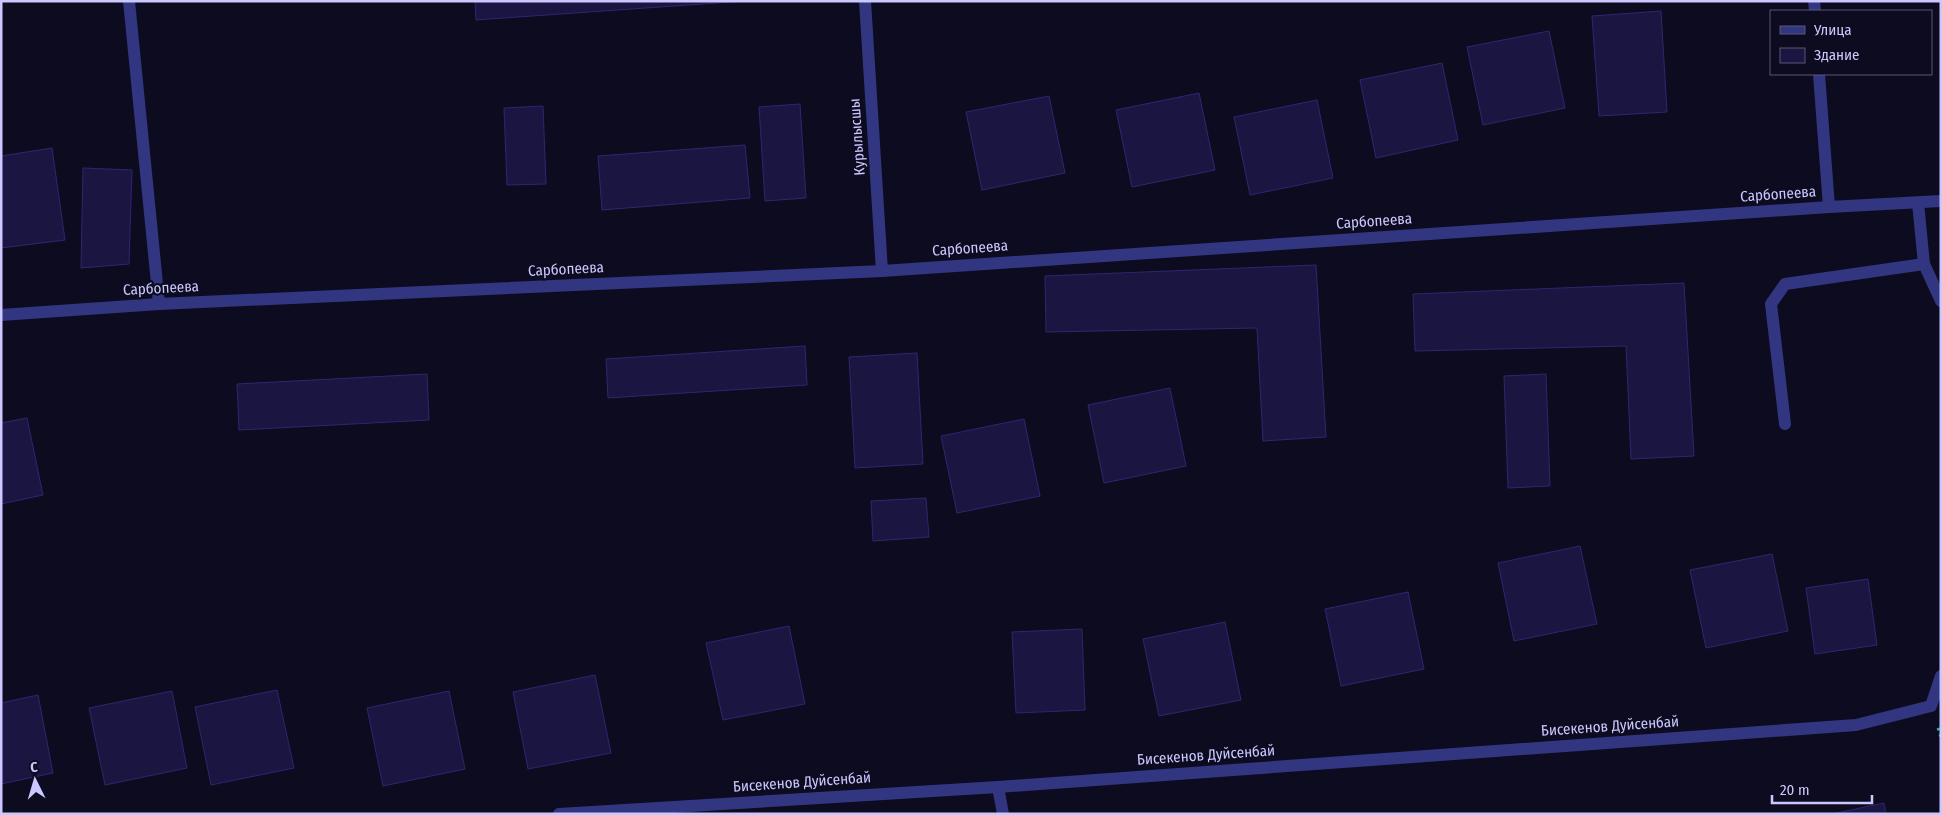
<svg xmlns="http://www.w3.org/2000/svg" width="1942" height="815" font-family="'Fira Sans Condensed',sans-serif">
<style>
.building{fill:#1b1641;stroke:#2f266f}
.lines{fill:none;stroke-linecap:round;stroke-linejoin:round}
.path{stroke:#25b6a2;stroke-width:3;stroke-dasharray:2.5 4;stroke-linecap:butt}
.minor{stroke:#323681;stroke-width:12}
.labels{text-anchor:middle;dominant-baseline:central;stroke-width:4.5;stroke-linejoin:round;paint-order:stroke}
.street-label{font-size:15px;fill:#cac8ff;stroke:#0d0b1f}
</style>
<rect width="100%" height="100%" fill="#0d0b1f"/>
<g class="building">
<path d="M475 1H745L476 20Z"/>
<path d="M1661 11 1667 112 1599 116 1592 16Z"/>
<path d="M1549 31 1565 108 1483 125 1467 47Z"/>
<path d="M1442 63 1458 140 1376 158 1360 80Z"/>
<path d="M1199 93 1215 170 1132 187 1116 110Z"/>
<path d="M1049 96 1065 173 982 190 966 112Z"/>
<path d="M1317 100 1333 178 1250 195 1234 117Z"/>
<path d="M800 104 806 198 765 201 759 107Z"/>
<path d="M543 106 546 184 507 185 504 108Z"/>
<path d="M745 145 750 198 602 210 598 156Z"/>
<path d="M52 148 65 240 1 248V156Z"/>
<path d="M83 168 132 170 129 264 81 268Z"/>
<path d="M1316 265 1326 437 1263 441 1257 328 1046 332 1045 276Z"/>
<path d="M1684 283 1694 456 1631 459 1626 346 1415 351 1413 294Z"/>
<path d="M805 346 807 385 608 398 606 359Z"/>
<path d="M917 353 923 464 855 468 849 357Z"/>
<path d="M427 374 429 420 239 430 237 384Z"/>
<path d="M1546 374 1550 486 1508 488 1504 376Z"/>
<path d="M1170 388 1186 466 1104 483 1088 405Z"/>
<path d="M27 418 43 495 1 504V423Z"/>
<path d="M1024 419 1040 496 957 513 941 436Z"/>
<path d="M926 498 929 537 873 541 871 501Z"/>
<path d="M1580 546 1597 624 1514 641 1498 563Z"/>
<path d="M1772 554 1788 631 1706 648 1690 570Z"/>
<path d="M1868 579 1877 645 1815 654 1806 588Z"/>
<path d="M1408 592 1424 669 1341 686 1325 609Z"/>
<path d="M1225 622 1241 700 1159 716 1143 639Z"/>
<path d="M789 626 805 704 723 720 706 643Z"/>
<path d="M1082 629 1085 710 1016 713 1012 632Z"/>
<path d="M595 675 611 753 528 769 513 692Z"/>
<path d="M277 690 294 768 211 785 195 707Z"/>
<path d="M172 691 187 768 105 785 89 708Z"/>
<path d="M449 691 465 769 383 786 367 708Z"/>
<path d="M38 695 53 773 1 784V703Z"/>
<path d="M1884 803 1886 814H1832Z"/>
</g>
<g class="lines">
<path class="path" d="M1938 728 1941 737"/>
<g class="minor">
<path d="M129 1 159 304"/>
<path d="M865 1 882 271"/>
<path d="M1814 1 1815 11"/>
<path d="M1819 74 1829 207"/>
<path d="M1918 203 1924 264 1941 301"/>
<path d="M1 315 159 304 882 271 1829 207 1941 201"/>
<path d="M1785 424 1771 304 1785 284 1924 264"/>
<path d="M998 787 1003 814"/>
<path d="M559 814 998 787 1856 725 1931 706 1941 676"/>
</g>
</g>
<g class="labels">
<g class="street-label">
<text transform="translate(857 137) rotate(-94)">Курылысшы</text>
<text transform="translate(1778 194) rotate(-4)">Сарбопеева</text>
<text transform="translate(1374 221) rotate(-4)">Сарбопеева</text>
<text transform="translate(970 248) rotate(-4)">Сарбопеева</text>
<text transform="translate(566 269) rotate(-3)">Сарбопеева</text>
<text transform="translate(161 288) rotate(-3)">Сарбопеева</text>
<text transform="translate(1610 726) rotate(-4)">Бисекенов Дуйсенбай</text>
<text transform="translate(1206 755) rotate(-4)">Бисекенов Дуйсенбай</text>
<text transform="translate(802 782) rotate(-4)">Бисекенов Дуйсенбай</text>
</g>
</g>
<rect width="1942" height="815" fill="none" stroke="#cac8ff" stroke-width="5"/>
<rect x="1770" y="10" width="162" height="65" fill="#0d0b1f" stroke="#595779"/>
<rect x="1780" y="26" width="25" height="8" fill="#323681" stroke="#595779"/>
<text x="1814" y="35" font-size="15" fill="#cac8ff">Улица</text>
<rect x="1780" y="48" width="25" height="15" fill="#1b1641" stroke="#595779"/>
<text x="1814" y="60" font-size="15" fill="#cac8ff">Здание</text>
<g transform="translate(35 780) rotate(355)" stroke="#0d0b1f" stroke-width="4" paint-order="stroke">
<path d="M0-4L9 19L0 12L-9 19Z" fill="#cac8ff"/>
<text y="-8" font-size="14" font-weight="bold" text-anchor="middle" fill="#cac8ff">С</text>
</g>
<path d="M1772 795v8h100v-8" fill="none" stroke="#cac8ff" stroke-width="2.5"/>
<text x="1780" y="795" font-size="15" fill="#cac8ff" stroke="#0d0b1f" stroke-width="4" paint-order="stroke">20 m</text>
</svg>
